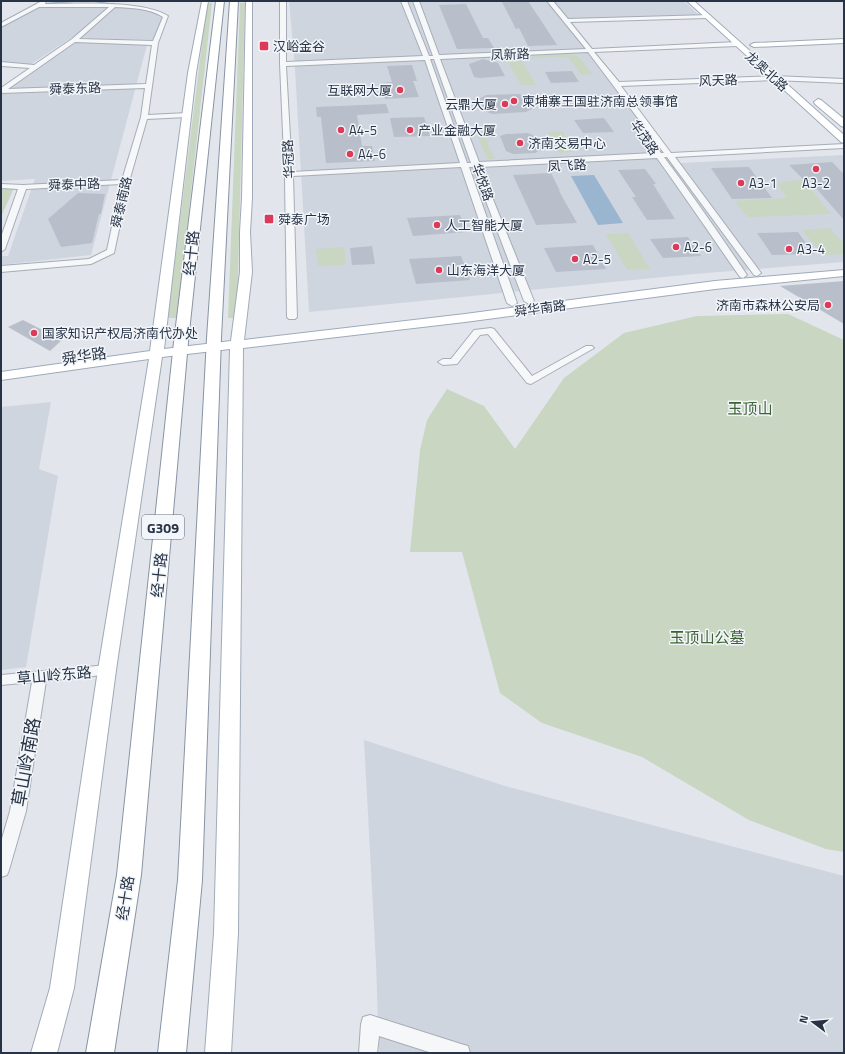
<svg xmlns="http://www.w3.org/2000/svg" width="845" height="1054" font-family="'Titillium Web','Noto Sans SC',sans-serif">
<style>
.built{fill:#cfd5de}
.green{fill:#c8d6c2}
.water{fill:#99b5cf}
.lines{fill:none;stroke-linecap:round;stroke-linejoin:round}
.stream{stroke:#99b5cf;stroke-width:1.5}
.building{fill:#b8bfca}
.minor-casing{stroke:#a6adb7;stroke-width:2}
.major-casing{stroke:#9fabb9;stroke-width:2}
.highway-casing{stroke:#8794a4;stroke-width:2}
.minor{fill:#f5f7f9;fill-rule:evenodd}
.major{fill:#fff;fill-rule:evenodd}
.highway{fill:#fff;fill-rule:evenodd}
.poi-dot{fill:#dd3a59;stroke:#f2f5f9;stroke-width:1.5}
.labels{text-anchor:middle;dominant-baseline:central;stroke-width:3;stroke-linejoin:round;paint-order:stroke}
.far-poi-label{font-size:13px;fill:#283446;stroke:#f2f5f9;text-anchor:start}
.far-street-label{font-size:13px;fill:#283446;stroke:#f2f5f9}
.shield{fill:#f2f5f9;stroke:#656e7c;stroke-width:1}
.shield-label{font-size:14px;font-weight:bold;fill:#283446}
.street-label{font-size:15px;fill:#283446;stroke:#f2f5f9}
.park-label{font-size:15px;fill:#3e6333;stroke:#f2f5f9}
.near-street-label{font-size:18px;fill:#283446;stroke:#f2f5f9}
</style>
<rect width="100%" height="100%" fill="#e2e6ec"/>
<g class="built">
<path d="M289 1H684L699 15 562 20 680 163 844 155V262L694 274 309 312 295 69Z"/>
<path d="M42 5 131 6 152 9 163 13 166 17 156 40 71 38 30 65 1 62V27Z"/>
<path d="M78 41 147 45 91 255 1 265V256H8L35 179 1 181V94Z"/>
<path d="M51 402 39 469 58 476 26 667 1 670V407Z"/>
<path d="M364 740 505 786 844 876V1053H379L376 964Z"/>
</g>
<g class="green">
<path d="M207 3H212L177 318H168Z"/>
<path d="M240 3H245L237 318H228Z"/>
<path d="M567 54 578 56 592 74 581 75 569 58 558 57 524 59 533 57V56Z"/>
<path d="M522 61 536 85H521L508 62Z"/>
<path d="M476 131H483L494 159H487Z"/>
<path d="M563 131 574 152 559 153 548 132Z"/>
<path d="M803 180 831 214 748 217 734 201 787 198 779 187 778 184 787 181Z"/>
<path d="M14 188 1 217V189Z"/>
<path d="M830 228 844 244V254L823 255 802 230Z"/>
<path d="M628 233 650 269 627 270 606 234Z"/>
<path d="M344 247 346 265 318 266 316 249Z"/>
<path d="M788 314 844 340V852L826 849 749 820 642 757 542 723 500 693 462 552H410L420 450 427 420 447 389 484 406 515 449 564 378 624 333 697 316Z"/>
</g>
<path class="water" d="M594 175 623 223 598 225 571 176Z"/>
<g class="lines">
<g class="stream">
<path d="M42 1 78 4"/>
<path d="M92 4 110 1"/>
</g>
</g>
<g class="building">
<path d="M528 1 540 19 557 45 528 46 519 28 516 29 502 2Z"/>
<path d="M466 4 483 38H488L494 48 457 49 439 5Z"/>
<path d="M483 59 498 63 505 76 480 78 474 77 469 64Z"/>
<path d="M412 65 417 81H413L419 97 385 99 381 83 392 82 387 66Z"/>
<path d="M572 71 579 82 551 83 545 72Z"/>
<path d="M518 94 525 96 532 109 526 112 493 114 483 111 479 99 486 95Z"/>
<path d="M386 104 389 113 357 115 362 146H372L375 161 326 163 321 117H317L316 107Z"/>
<path d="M424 117 430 136 394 137 390 118Z"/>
<path d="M604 118 614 132 583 133 574 120Z"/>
<path d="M528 133 533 135 541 150 535 153 513 154 506 151 500 136 506 134Z"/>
<path d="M832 162 844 174V220L809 180H804L789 165Z"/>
<path d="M749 167 772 198 732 199 711 168Z"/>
<path d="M645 169 656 184H653L675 219 647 220 632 197H636L618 170Z"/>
<path d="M551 173 560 191H559L577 223 536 225 513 175Z"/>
<path d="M78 193 105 194 101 214H99L92 243 61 247 48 219Z"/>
<path d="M460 215 467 232 413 236 407 218Z"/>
<path d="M798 232 814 254 772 255 757 233Z"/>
<path d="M688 237 701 256 663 258 650 239Z"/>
<path d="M593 245 606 269 556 272 544 248Z"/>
<path d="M372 246 375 264 352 265 350 248Z"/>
<path d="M461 256 470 280 416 284 409 259Z"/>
<path d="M844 281V324L780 286Z"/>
<path d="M23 320 62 340 50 351 8 327Z"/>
</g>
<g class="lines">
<defs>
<g id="minor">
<path d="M42 1H46L45 4C78 4 142 0 168 16L158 43 148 115 187 113 190 115 187 117 147 119 129 182 114 253 91 264 1 272V266L89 259 107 250 121 184 26 189 5 249 1 252V237L18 189 1 188V184L23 185 122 180 141 117 145 88 1 93V88L30 68 1 66V62L34 65 72 39 109 7H39L1 27V23ZM115 7C132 8 149 8 163 17L153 41 79 39ZM75 42 152 45 146 84 8 89Z"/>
<path d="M280 1H286V62L423 56 401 1H407L429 56H433L413 1H419L439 55 586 49 547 1H553L568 19 709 15 710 16 707 18 570 22 592 49 737 42 740 44 737 46 594 52 619 82 774 76 844 79V83L774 80 621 86 671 153 844 144V148L675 157 761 273 757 276 754 275 667 157H664C693 196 720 235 747 275L743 278 740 277C712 237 685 197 657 158L480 167 534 301 529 304 524 301 473 167H469L517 303 512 306 507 303 461 167 293 176 297 317 295 319H289L287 317 285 179 280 64ZM588 52 664 153H661L643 130 641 129 638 131 654 153 479 162 440 59ZM430 59H434L471 163H467ZM425 60 460 163 292 172 286 66Z"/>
<path d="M491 328 494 329 532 376 586 346H592L594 348 531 384 527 383 488 334 480 335 457 364 443 365 438 362 443 359H451L474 330Z"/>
<path d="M107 665 112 666 114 670 112 674 46 681 26 811 9 870 7 875 1 877V842L10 811 32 682 1 685V675Z"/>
<path d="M370 1015 461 1044 468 1046 470 1053H432L379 1036 377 1053H359L361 1024 363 1017Z"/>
</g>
<g id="major">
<path d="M202 1H208L196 73 164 349 231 341 240 272V232L242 198 246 1H252V198L250 232 252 272 244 340 465 314 715 281 844 270V276L715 289 465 322 243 348 238 933 231 1053H205L214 933 230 349 162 357 116 670 74 988 57 1053H31L50 988 98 670 149 359 1 380V372L150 351 188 73Z"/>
<path d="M687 1H694L844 135V143L841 142Z"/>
<path d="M844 39V43L754 47 750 45 754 43Z"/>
<path d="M818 99 821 100 844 119V127L841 126 815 104 814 102Z"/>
</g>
<g id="highway">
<path d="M216 1H224L188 342 141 875 114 1053H86L117 875 174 342Z"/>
<path d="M230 1H238L221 338 202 880 186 1053H158L178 880 207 338Z"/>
</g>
</defs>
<use href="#minor" class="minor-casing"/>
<use href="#major" class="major-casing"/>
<use href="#highway" class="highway-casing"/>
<use href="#minor" class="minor"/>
<use href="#major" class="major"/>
<use href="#highway" class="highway"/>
</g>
<g class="poi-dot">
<rect x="259" y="41" width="10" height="10" rx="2"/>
<circle cx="400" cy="90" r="4"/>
<circle cx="514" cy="101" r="4"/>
<circle cx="505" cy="104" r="4"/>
<circle cx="341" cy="130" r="4"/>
<circle cx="410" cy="130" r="4"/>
<circle cx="520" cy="143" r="4"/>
<circle cx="350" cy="154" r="4"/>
<circle cx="816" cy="169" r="4"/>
<circle cx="741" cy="183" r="4"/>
<rect x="264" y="214" width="10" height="10" rx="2"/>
<circle cx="437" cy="225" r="4"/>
<circle cx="676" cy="247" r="4"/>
<circle cx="789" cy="249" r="4"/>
<circle cx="575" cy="259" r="4"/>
<circle cx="439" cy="270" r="4"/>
<circle cx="828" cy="305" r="4"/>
<circle cx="34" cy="333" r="4"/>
</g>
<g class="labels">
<g class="far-poi-label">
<text x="273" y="46">汉峪金谷</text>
<text x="392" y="90" text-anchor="end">互联网大厦</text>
<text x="522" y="101">柬埔寨王国驻济南总领事馆</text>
<text x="497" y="104" text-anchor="end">云鼎大厦</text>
<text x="349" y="130">A4-5</text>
<text x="418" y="130">产业金融大厦</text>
<text x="528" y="143">济南交易中心</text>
<text x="358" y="154">A4-6</text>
<text x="749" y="183">A3-1</text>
<text x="816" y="183" text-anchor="middle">A3-2</text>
<text x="278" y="219">舜泰广场</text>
<text x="445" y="225">人工智能大厦</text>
<text x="684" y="247">A2-6</text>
<text x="797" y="249">A3-4</text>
<text x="583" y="259">A2-5</text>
<text x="447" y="270">山东海洋大厦</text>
<text x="820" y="305" text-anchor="end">济南市森林公安局</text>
<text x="42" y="333">国家知识产权局济南代办处</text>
</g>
<g class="far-street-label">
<text transform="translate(510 54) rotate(-2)">凤新路</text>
<text transform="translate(767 71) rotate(42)">龙奥北路</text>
<text transform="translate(718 80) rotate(-2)">风天路</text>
<text transform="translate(75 88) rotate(-2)">舜泰东路</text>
<text transform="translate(645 137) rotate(56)">华茂路</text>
<text transform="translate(288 159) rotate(-93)">华冠路</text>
<text transform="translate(567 165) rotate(-3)">凤飞路</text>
<text transform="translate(483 182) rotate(70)">华悦路</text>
<text transform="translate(74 184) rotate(-2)">舜泰中路</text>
<text transform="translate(121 202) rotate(-77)">舜泰南路</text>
<text transform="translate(540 308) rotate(-8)">舜华南路</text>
</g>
<rect class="shield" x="142" y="515" width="42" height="24" rx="3"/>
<g class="shield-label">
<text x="163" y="527">G309</text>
</g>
<g class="street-label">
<text transform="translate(191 253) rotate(-84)">经十路</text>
<text transform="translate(84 356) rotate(-9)">舜华路</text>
<text transform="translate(159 575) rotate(-84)">经十路</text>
<text transform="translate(54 675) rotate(-5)">草山岭东路</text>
<text transform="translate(125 898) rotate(-81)">经十路</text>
</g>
<g class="park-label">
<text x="750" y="408">玉顶山</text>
<text x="707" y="637">玉顶山公墓</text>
</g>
<g class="near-street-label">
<text transform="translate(26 762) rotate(-80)">草山岭南路</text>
</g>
</g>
<rect width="845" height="1054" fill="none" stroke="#283446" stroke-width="4"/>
<g transform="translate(813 1022) rotate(286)" stroke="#f2f5f9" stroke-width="3" paint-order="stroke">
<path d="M0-3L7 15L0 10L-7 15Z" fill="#283446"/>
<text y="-6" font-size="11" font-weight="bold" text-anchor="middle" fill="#283446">N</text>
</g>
</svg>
